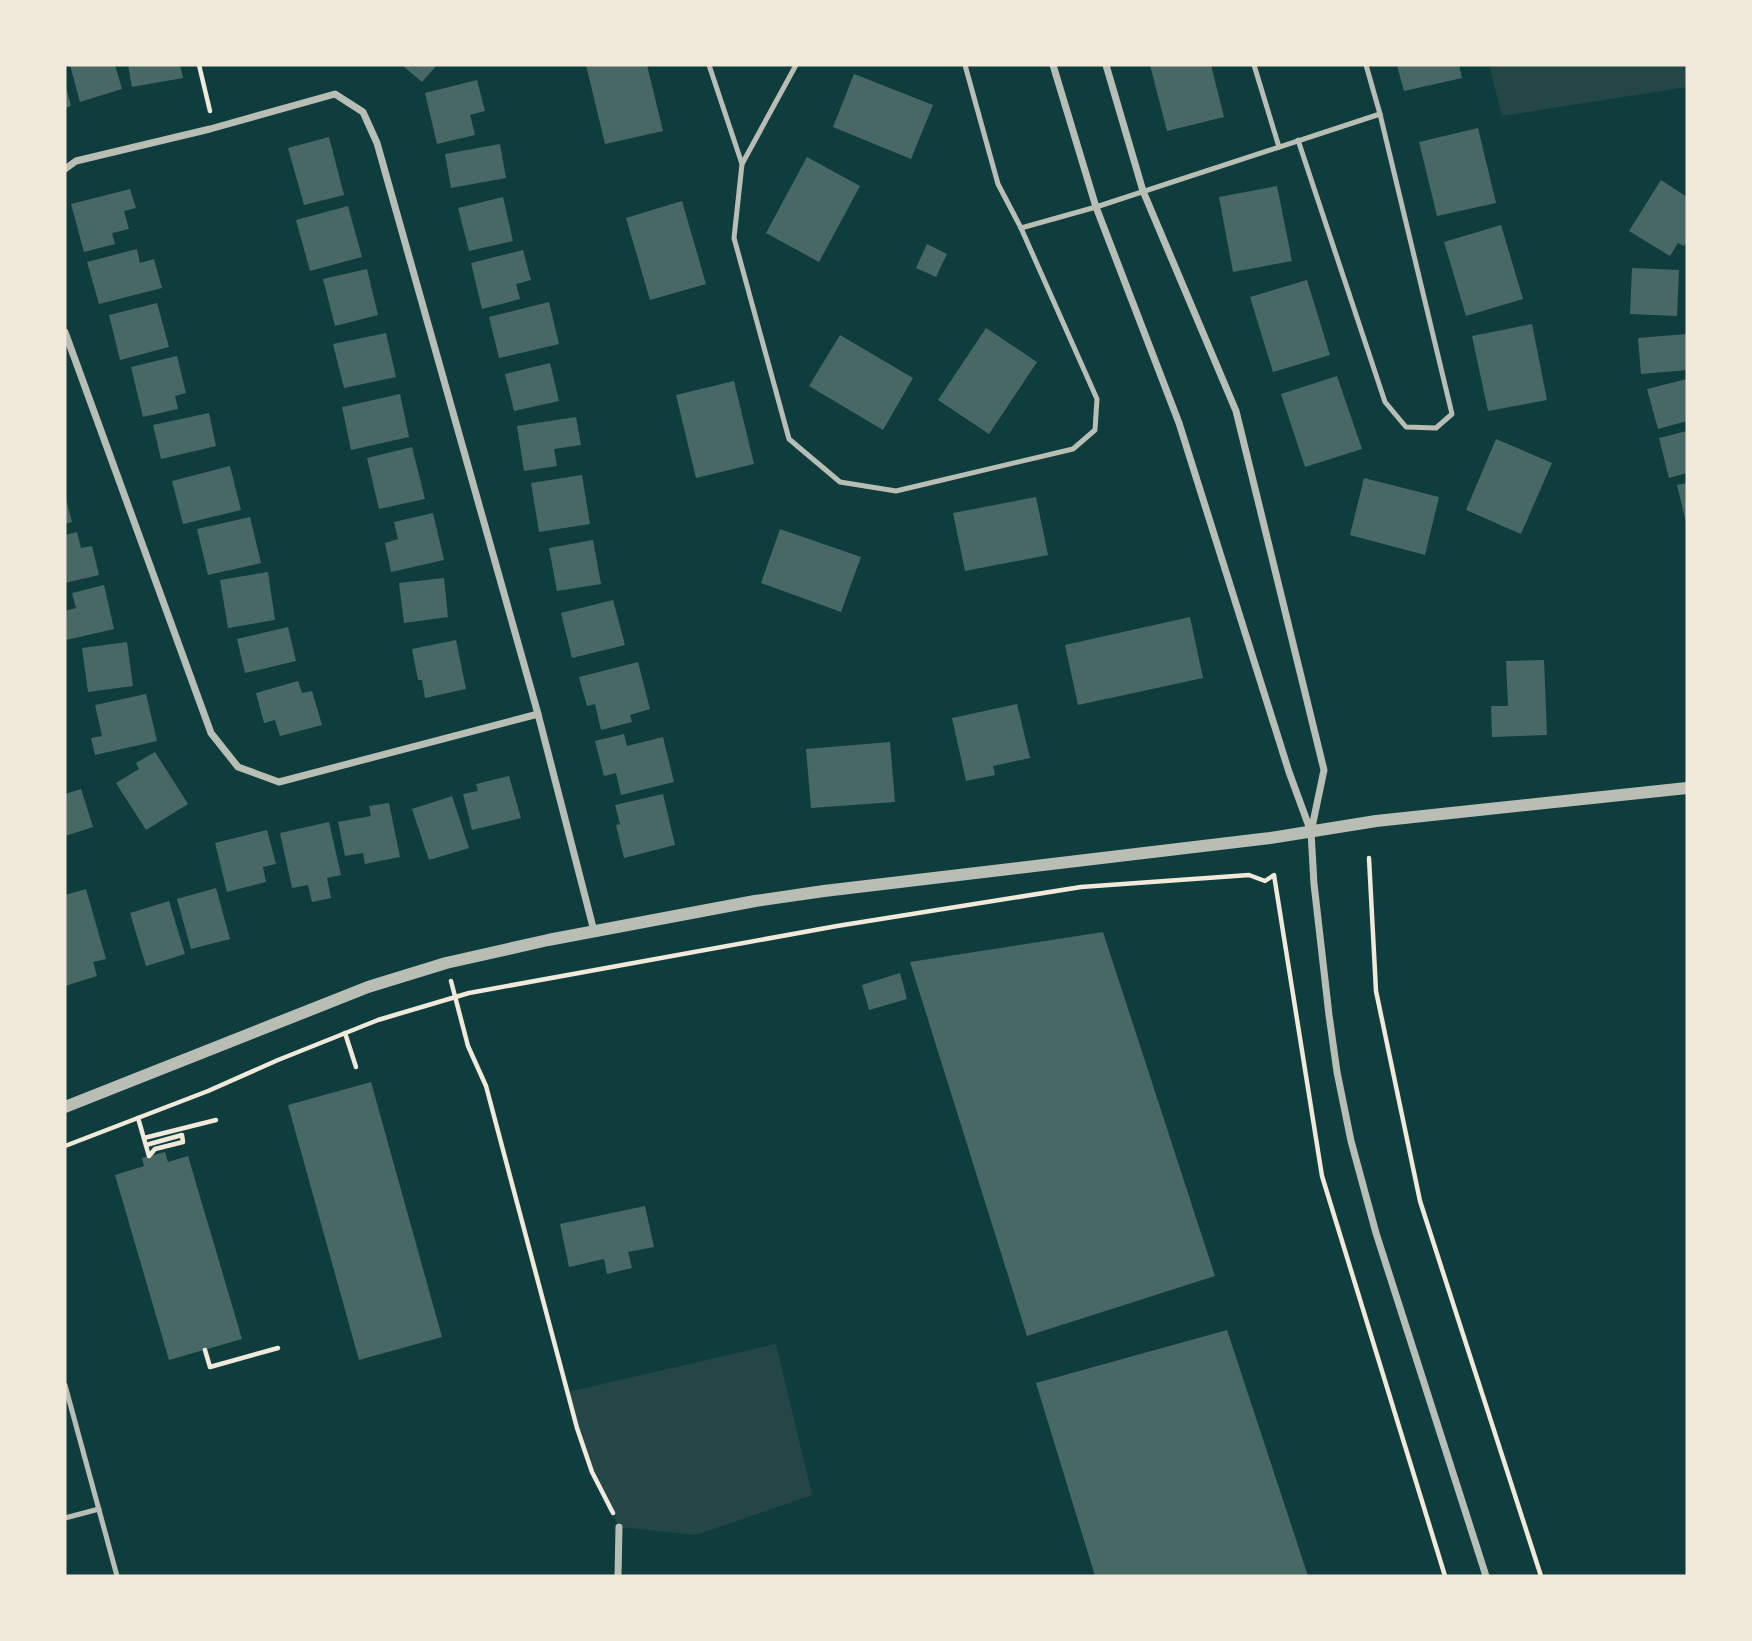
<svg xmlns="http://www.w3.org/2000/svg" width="1752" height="1641" font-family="Mulish,sans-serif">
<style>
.green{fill:#244646}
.building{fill:#486865}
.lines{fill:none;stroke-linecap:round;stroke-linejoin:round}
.path{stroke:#f1e9da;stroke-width:4.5}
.service{stroke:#b8beb3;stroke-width:5}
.minor{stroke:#b8beb3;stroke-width:7}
.tertiary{stroke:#b8beb3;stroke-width:12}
</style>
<rect width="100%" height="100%" fill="#0f3d3e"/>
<g class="green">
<path d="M1489 65H1687V87L1502 116Z"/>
<path d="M776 1344 812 1495 696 1535 619 1527 592 1472 568 1392Z"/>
</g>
<g class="building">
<path d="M70 65H115L122 89 80 102Z"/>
<path d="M128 65H180L183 78 132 87Z"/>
<path d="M402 65H437L422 82Z"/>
<path d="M586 65H647L663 131 605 144Z"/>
<path d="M1150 65H1211L1224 117 1167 131Z"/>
<path d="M1397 65H1459L1462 78 1404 91Z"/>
<path d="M854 74 933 105 911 159 833 127Z"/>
<path d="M477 80 485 111 470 115 475 135 437 144 425 93Z"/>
<path d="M65 84 71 106 65 108Z"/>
<path d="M1478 128 1496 203 1437 216 1419 142Z"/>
<path d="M329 137 344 195 304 205 288 148Z"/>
<path d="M500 144 506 178 451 188 445 154Z"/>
<path d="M807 157 860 186 819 262 766 233Z"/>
<path d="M1661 180 1687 197V241L1684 246 1678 243 1670 256 1629 231Z"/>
<path d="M1277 186 1292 261 1233 272 1219 197Z"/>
<path d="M130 189 136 208 124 211 129 229 112 233 115 244 84 252 71 204Z"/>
<path d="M503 197 513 241 469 251 458 208Z"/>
<path d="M682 201 706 284 650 300 626 218Z"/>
<path d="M348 206 362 257 310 271 296 220Z"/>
<path d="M1501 225 1523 299 1466 316 1444 242Z"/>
<path d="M927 244 947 254 936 277 916 268Z"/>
<path d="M137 249 140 263 154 259 162 288 99 304 87 262Z"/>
<path d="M523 250 531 280 516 284 520 299 482 309 471 263Z"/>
<path d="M1632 268 1679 270 1677 316 1630 314Z"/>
<path d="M367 269 378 315 335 326 323 279Z"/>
<path d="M1307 280 1330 355 1273 372 1250 297Z"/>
<path d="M549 302 559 344 499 358 489 317Z"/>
<path d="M157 303 169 347 120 360 109 315Z"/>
<path d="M1532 324 1547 400 1488 411 1472 336Z"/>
<path d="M986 328 1037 362 989 434 938 400Z"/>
<path d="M386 333 396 377 344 388 333 344Z"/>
<path d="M1687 334V370L1641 374 1638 338Z"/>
<path d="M840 335 913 378 883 430 809 386Z"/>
<path d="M177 356 186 393 175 396 178 409 143 417 131 367Z"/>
<path d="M550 363 559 401 514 411 505 374Z"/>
<path d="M1337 376 1362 449 1305 467 1281 394Z"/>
<path d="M1687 379V421L1658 429 1647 389Z"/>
<path d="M734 381 754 464 696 478 676 395Z"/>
<path d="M400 394 409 437 351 450 342 407Z"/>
<path d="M209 413 216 446 161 459 153 425Z"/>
<path d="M576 417 581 445 554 449 557 466 524 471 517 426Z"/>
<path d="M1687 431V473L1669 478 1659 438Z"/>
<path d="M1496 439 1552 463 1521 534 1466 510Z"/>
<path d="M412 447 425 499 379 509 367 458Z"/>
<path d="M230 466 241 510 183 524 172 481Z"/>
<path d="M582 475 590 524 539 532 531 483Z"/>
<path d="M1364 478 1439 497 1425 555 1350 535Z"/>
<path d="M1687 483V522H1686L1677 485Z"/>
<path d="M65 495 72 522 65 524Z"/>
<path d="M1036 497 1048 555 965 571 953 513Z"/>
<path d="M433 513 444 560 391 572 385 543 398 539 394 522Z"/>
<path d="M250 517 261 563 208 575 197 529Z"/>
<path d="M780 529 861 557 841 612 761 583Z"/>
<path d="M77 532 81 548 92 546 99 575 65 583V535Z"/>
<path d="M593 540 601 584 557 591 549 548Z"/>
<path d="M268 572 275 620 228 628 220 580Z"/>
<path d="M444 578 448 617 404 623 399 583Z"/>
<path d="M104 585 114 629 66 640 65 611 76 608 72 593Z"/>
<path d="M613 600 625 645 572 658 561 613Z"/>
<path d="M1190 617 1203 678 1078 705 1065 645Z"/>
<path d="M288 627 296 661 245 673 237 639Z"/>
<path d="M456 640 466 689 425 698 422 680H418L412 649Z"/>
<path d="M127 642 133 686 88 692 82 648Z"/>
<path d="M1544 660 1547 735 1492 737 1491 706H1508L1506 661Z"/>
<path d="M638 662 650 709 630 715 632 722 601 730 595 704 587 706 579 677Z"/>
<path d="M298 681 302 693 312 691 322 725 280 736 275 720 264 723 256 693Z"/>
<path d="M146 694 157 741 95 755 91 738 102 736 95 705Z"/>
<path d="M1017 704 1030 758 993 766 995 775 966 781 952 718Z"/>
<path d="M624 734 627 746 663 737 674 782 621 795 616 773 604 776 595 741Z"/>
<path d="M890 742 895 802 811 808 806 749Z"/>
<path d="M155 752 188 804 146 830 116 783 139 769 136 763Z"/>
<path d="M509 776 521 818 472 830 463 794 478 791 476 784Z"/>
<path d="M81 789 93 827 65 836V794Z"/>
<path d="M663 794 675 845 624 858 616 825 620 824 615 805Z"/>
<path d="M452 796 469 848 429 860 412 809Z"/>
<path d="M389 803 400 857 365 864 363 853 345 856 338 822 371 816 369 806Z"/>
<path d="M329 822 341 875 327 878 331 898 312 902 308 885 292 888 280 833Z"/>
<path d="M267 830 276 864 263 867 266 882 227 892 215 843Z"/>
<path d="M216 888 230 939 191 949 177 899Z"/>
<path d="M86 889 106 959 93 962 97 976 65 986V895Z"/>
<path d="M169 901 185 954 146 966 130 913Z"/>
<path d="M1103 932 1215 1276 1027 1336 910 962Z"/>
<path d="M900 973 907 999 869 1010 862 985Z"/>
<path d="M371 1082 442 1337 359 1360 288 1105Z"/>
<path d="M165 1152 168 1162 188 1156 242 1339 169 1360 115 1175 144 1166 142 1158Z"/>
<path d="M645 1206 654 1247 628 1252 632 1268 607 1274 604 1259 569 1267 560 1224Z"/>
<path d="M1227 1330 1308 1576H1095L1036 1383Z"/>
</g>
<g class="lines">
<g class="path">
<path d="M199 65 210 111"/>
<path d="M1369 858 1376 991 1420 1201 1541 1576"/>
<path d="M451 981 468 1046 486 1086 577 1428 592 1472 613 1513"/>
<path d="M345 1033 356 1067"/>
<path d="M138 1118C142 1131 145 1143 149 1156L155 1149 183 1142 182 1135 146 1145"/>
<path d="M144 1138 216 1120"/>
<path d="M65 1146 208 1091 278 1060 378 1020 469 993 837 926 1081 887 1249 875 1265 881 1274 875 1322 1176 1445 1576"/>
<path d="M205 1350 210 1367 278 1348"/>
</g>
<g class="service">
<path d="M709 65 742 164"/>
<path d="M796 65 742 164 734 238 789 439 840 482 896 491 1073 449 1095 430 1097 399 1021 228 998 184 965 65"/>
<path d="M1254 65 1279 147"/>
<path d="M1298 140 1385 402 1406 427 1436 428 1452 414 1380 114 1366 65"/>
<path d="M1021 228 1096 207 1380 114"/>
<path d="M65 1385 117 1576"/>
<path d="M65 1518 99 1509"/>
</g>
<g class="minor">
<path d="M1053 65 1096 207 1179 423 1289 772 1311 832 1314 884 1329 1015 1337 1072 1351 1141 1376 1233 1486 1576"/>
<path d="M1106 65 1143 191 1236 411 1324 770 1311 832"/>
<path d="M65 169 76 161 210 129 335 94 363 112 377 143 538 714 594 931"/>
<path d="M65 332 211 733 238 767 279 782 538 714"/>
<path d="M618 1576 619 1527"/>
</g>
<path class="tertiary" d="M65 1107 368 987 446 963 548 940 755 901 824 891 1270 838 1376 821 1687 788"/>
</g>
<rect width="1752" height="1641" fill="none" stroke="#f1e9da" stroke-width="133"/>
</svg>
